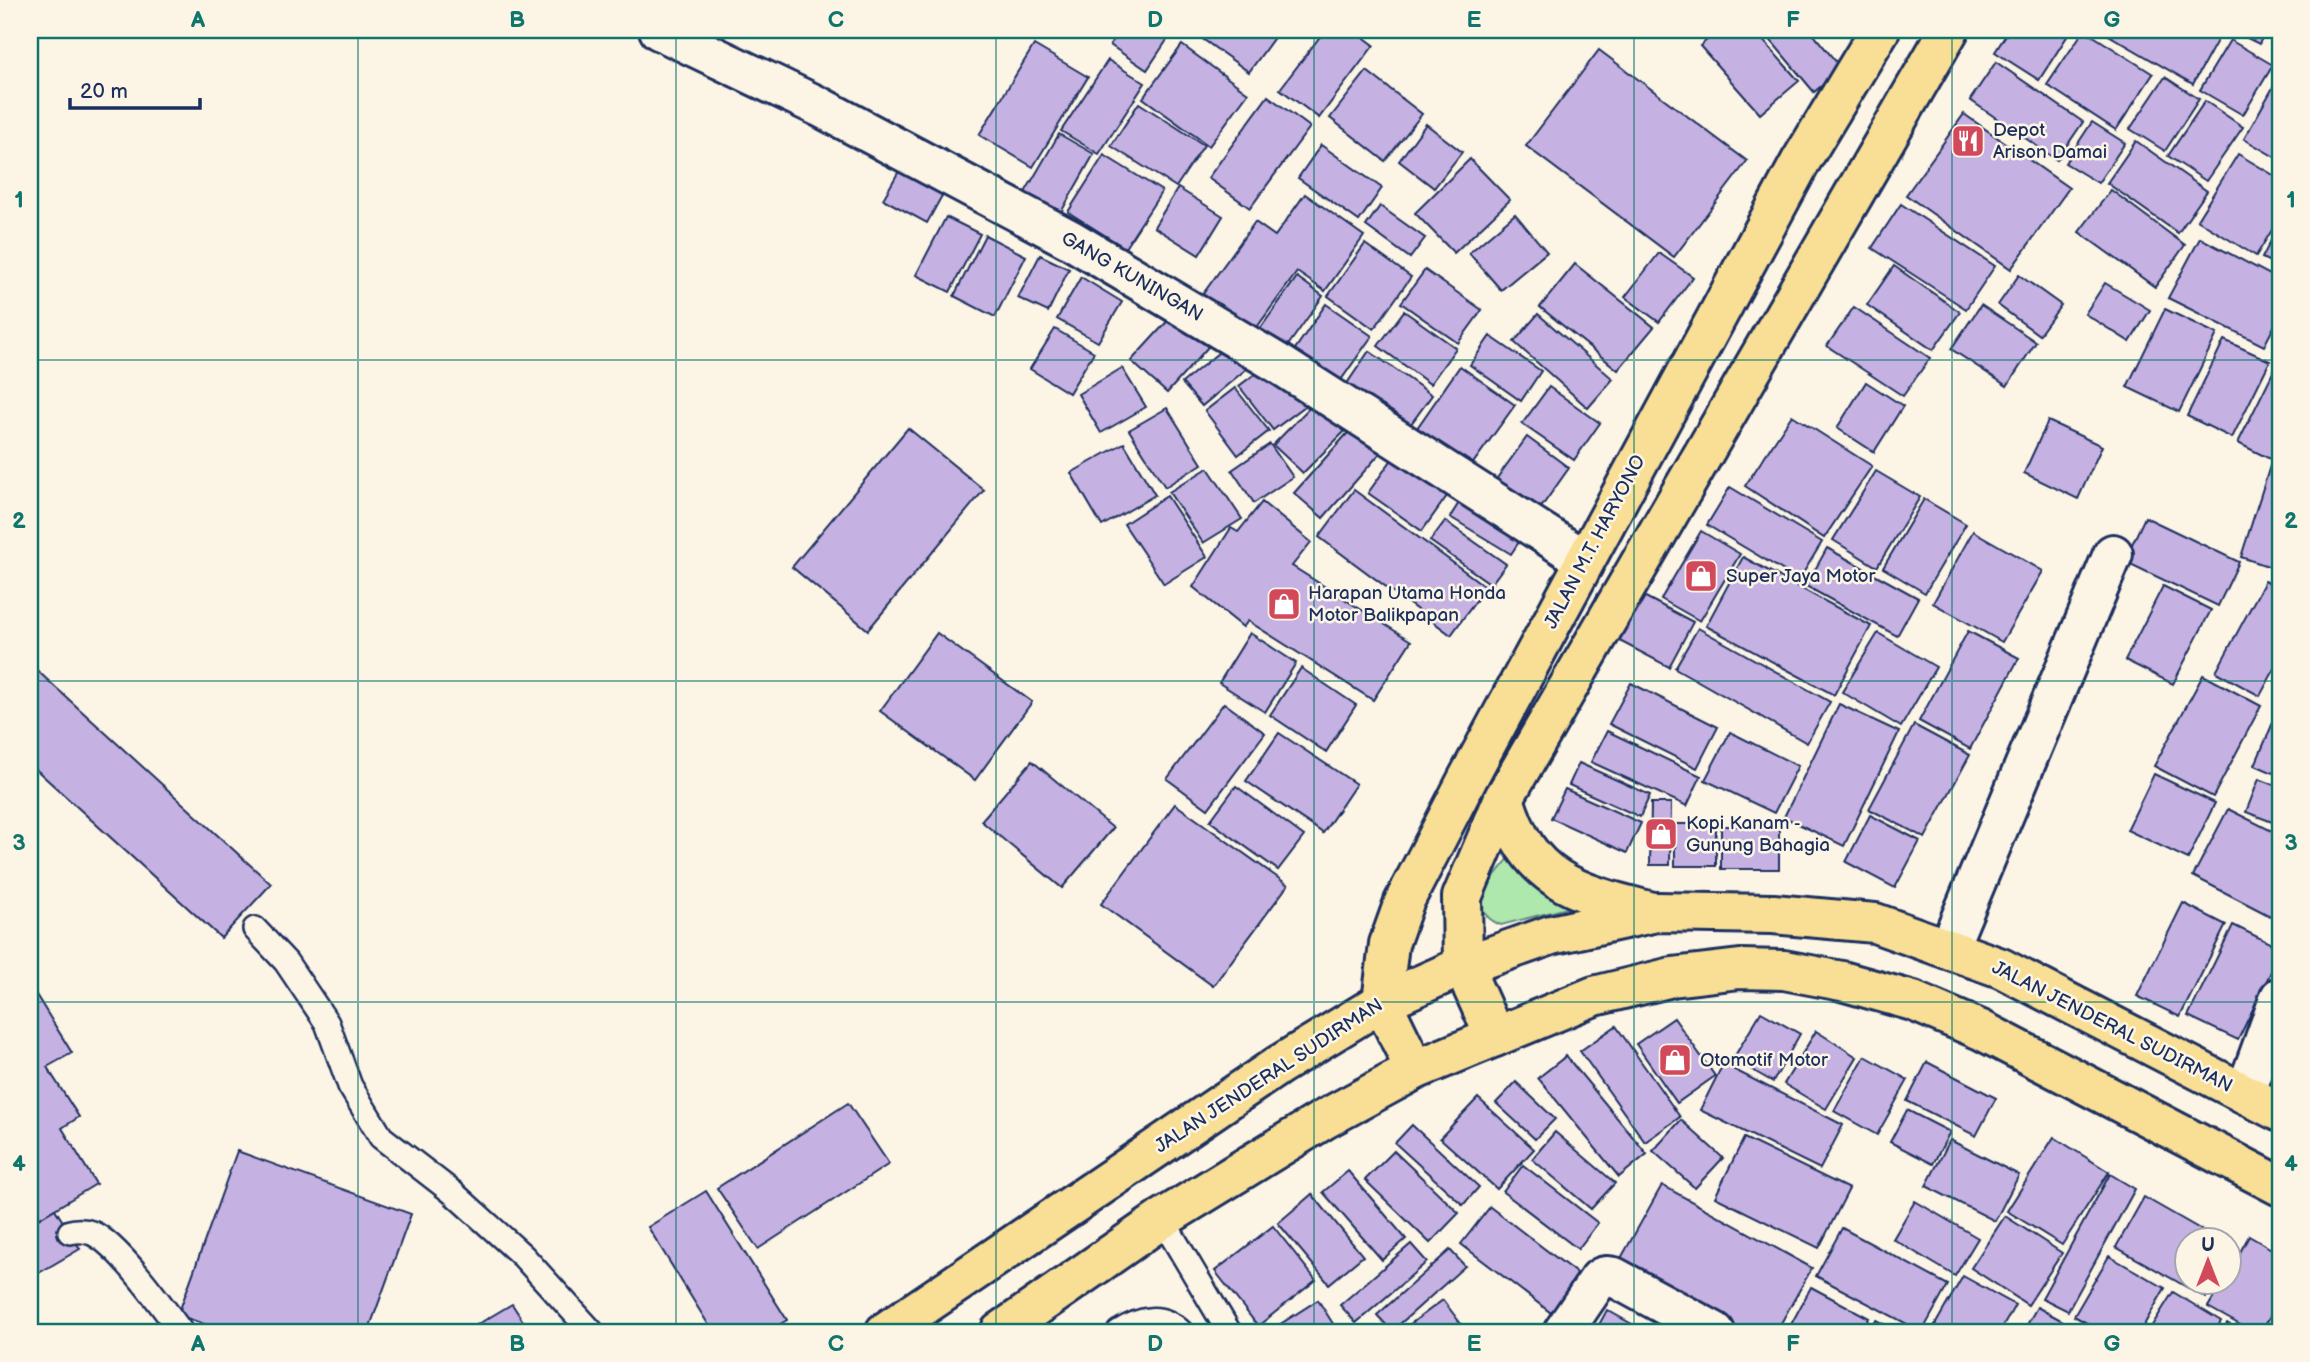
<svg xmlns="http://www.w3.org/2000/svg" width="2310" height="1362" font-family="'Balsamiq Sans',sans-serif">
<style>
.green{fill:#aee8ad;stroke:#648c86;stroke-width:2}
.building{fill:#c6b2e2;stroke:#1b2f5e;stroke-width:2}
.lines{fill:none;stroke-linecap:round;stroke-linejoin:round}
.service-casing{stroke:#1b2f5e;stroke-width:28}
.minor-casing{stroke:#1b2f5e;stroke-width:44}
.primary-casing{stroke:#1b2f5e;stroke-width:44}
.trunk-casing{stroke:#1b2f5e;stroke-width:44}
.service{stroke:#fcf5e5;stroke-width:23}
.minor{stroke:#fcf5e5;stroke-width:38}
.primary{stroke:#f9df96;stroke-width:38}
.trunk{stroke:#f9df96;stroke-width:38}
.grid{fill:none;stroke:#0f766e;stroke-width:2;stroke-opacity:0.55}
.labels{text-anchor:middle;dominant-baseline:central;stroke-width:5;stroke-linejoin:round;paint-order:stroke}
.poi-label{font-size:19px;fill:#1b2f5e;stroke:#fcf5e5;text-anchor:start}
.street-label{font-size:19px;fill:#1b2f5e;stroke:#fcf5e5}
.neatline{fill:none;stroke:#0f766e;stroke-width:2.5}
.grid-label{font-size:23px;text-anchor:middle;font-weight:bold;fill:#0f766e}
</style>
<rect width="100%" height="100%" fill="#fcf5e5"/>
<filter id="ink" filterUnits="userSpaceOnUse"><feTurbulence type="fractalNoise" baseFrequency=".0143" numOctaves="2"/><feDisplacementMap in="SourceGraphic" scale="14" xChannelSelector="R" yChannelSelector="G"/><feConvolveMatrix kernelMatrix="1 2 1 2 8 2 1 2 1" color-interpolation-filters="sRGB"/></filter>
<g filter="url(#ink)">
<path class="green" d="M1514 852 1579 905 1501 925C1459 908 1497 874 1514 852Z"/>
<g class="building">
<path d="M1120 30H1171L1173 31 1147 70 1110 45Z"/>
<path d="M1190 30H1275L1278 32 1249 72Z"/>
<path d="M1325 30H1354L1374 45 1319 118 1280 89Z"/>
<path d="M1718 30H1754L1799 81 1760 114 1700 46Z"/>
<path d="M1764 30H1810L1842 69 1814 92 1763 31Z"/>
<path d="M2009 30H2060L2068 35 2039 80 1995 52Z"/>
<path d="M2084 30 2153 74 2116 130 2047 85Z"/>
<path d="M2100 30H2202L2218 39 2193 84Z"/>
<path d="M2231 30H2266L2259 44Z"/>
<path d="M2230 40 2273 65 2243 115 2200 90Z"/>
<path d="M1034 45 1088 77 1033 167 979 135Z"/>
<path d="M1182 45 1248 93 1209 146 1143 98Z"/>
<path d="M1599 50 1747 161 1674 257 1526 146Z"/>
<path d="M1108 60 1145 83 1099 154 1061 131Z"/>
<path d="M1996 62 2083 122 2057 160 1970 100Z"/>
<path d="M1367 71 1422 114 1385 161 1330 118Z"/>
<path d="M2280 75V160L2244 139Z"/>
<path d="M2165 77 2199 99 2165 151 2130 129Z"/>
<path d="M1268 96 1310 127 1250 208 1208 178Z"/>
<path d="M2205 101 2243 127 2206 181 2168 156Z"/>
<path d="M1139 103 1204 145 1176 187 1111 146Z"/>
<path d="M1964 114 2069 188 2011 269 1906 195Z"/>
<path d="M2092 122 2125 143 2098 183 2065 163Z"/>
<path d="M1426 124 1462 152 1434 188 1399 161Z"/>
<path d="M1059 134 1094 154 1056 221 1020 201Z"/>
<path d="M2136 141 2207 191 2178 233 2107 183Z"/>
<path d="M1321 145 1382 188 1359 221 1298 178Z"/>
<path d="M2238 154 2280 179V217L2256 256 2197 220Z"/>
<path d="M1104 155 1162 191 1125 248 1068 212Z"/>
<path d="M907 157 950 181 927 223 883 199Z"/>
<path d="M1470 159 1510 200 1454 253 1415 213Z"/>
<path d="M1178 188 1223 216 1199 255 1154 227Z"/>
<path d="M2111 190 2185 245 2155 287 2079 232Z"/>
<path d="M1305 194 1364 236 1325 291 1297 272 1252 334 1200 298 1255 222 1275 236Z"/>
<path d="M1901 204 1995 266 1966 309 1872 248Z"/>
<path d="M1380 206 1425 238 1410 258 1366 226Z"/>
<path d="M1515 214 1547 252 1501 290 1469 253Z"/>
<path d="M946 217 980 234 950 292 916 275Z"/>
<path d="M2280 223V267L2262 258Z"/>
<path d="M985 235 1026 256 995 317 954 296Z"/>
<path d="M2200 238 2280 280V315L2264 346 2168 298Z"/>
<path d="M1365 244 1411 277 1374 329 1328 296Z"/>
<path d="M1659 253 1693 277 1659 322 1625 297Z"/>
<path d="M1040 255 1069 269 1048 312 1018 298Z"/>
<path d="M1575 264 1654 327 1618 370 1540 307Z"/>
<path d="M1894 266 1960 312 1933 350 1867 305Z"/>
<path d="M1425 270 1482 310 1458 343 1401 303Z"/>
<path d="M2019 275 2061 305 2039 335 1998 305Z"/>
<path d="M1081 277 1122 302 1098 342 1057 319Z"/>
<path d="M1297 277 1323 296 1282 354 1255 336Z"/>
<path d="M2105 283 2150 310 2130 342 2085 314Z"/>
<path d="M1326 304 1372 336 1336 387 1291 355Z"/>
<path d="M1981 305 2036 342 2007 386 1951 349Z"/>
<path d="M1854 307 1930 358 1903 396 1827 346Z"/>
<path d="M2165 309 2217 334 2179 412 2127 387Z"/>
<path d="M1404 311 1456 348 1430 384 1378 346Z"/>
<path d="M1538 314 1613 379 1588 408 1514 342Z"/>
<path d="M1173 315 1208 347 1167 393 1131 361Z"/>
<path d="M1055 329 1094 352 1069 393 1030 369Z"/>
<path d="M1490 336 1541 371 1521 401 1470 365Z"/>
<path d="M2224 340 2270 361 2232 438 2187 416Z"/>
<path d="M1230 343 1250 366 1202 406 1182 383Z"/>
<path d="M1369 351 1432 395 1408 428 1346 385Z"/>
<path d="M1271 362 1305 406 1273 430 1239 386Z"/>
<path d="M1460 366 1515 405 1471 466 1417 428Z"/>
<path d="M2276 366 2280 368V444L2272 460 2238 443Z"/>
<path d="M1122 368 1146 407 1101 433 1078 394Z"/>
<path d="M1866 382 1903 406 1874 452 1837 428Z"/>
<path d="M1549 387 1600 423 1574 460 1522 424Z"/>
<path d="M1235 388 1269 431 1238 455 1205 411Z"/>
<path d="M1319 398 1349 427 1303 473 1273 445Z"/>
<path d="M1167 408 1202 464 1165 487 1129 430Z"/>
<path d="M1792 415 1872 466 1824 538 1745 486Z"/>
<path d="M2048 421 2102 446 2078 499 2024 473Z"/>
<path d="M1354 426 1383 450 1323 518 1294 493Z"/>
<path d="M908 428 984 490 868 630 792 567Z"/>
<path d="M1527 437 1569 468 1535 516 1492 485Z"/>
<path d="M1124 443 1155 495 1102 526 1071 473Z"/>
<path d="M1270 444 1293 477 1254 503 1232 470Z"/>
<path d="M1398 451 1452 489 1422 531 1368 493Z"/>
<path d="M2270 466 2280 469V570L2241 557Z"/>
<path d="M1208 468 1242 519 1203 543 1169 492Z"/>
<path d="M1876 471 1920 497 1877 567 1833 540Z"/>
<path d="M1730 487 1822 542 1799 580 1707 525Z"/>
<path d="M1354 490 1486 587 1451 635 1319 537Z"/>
<path d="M1467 490 1528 528 1511 554 1450 517Z"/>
<path d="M1167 496 1207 557 1164 584 1124 524Z"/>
<path d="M1924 499 1966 524 1925 593 1883 568Z"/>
<path d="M1262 502 1311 542 1292 566 1411 641 1373 700 1248 621 1243 627 1193 587 1231 528 1238 532Z"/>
<path d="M2145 517 2239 562 2218 606 2124 561Z"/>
<path d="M1445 521 1506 564 1491 584 1430 541Z"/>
<path d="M1701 531 1740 554 1700 621 1661 599Z"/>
<path d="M1973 531 2043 571 2002 642 1933 603Z"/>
<path d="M1827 548 1918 598 1897 636 1806 586Z"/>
<path d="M1743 557 1871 626 1834 695 1706 626Z"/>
<path d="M2265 581 2280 589V659L2260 696 2216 672Z"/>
<path d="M2163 586 2211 610 2173 684 2125 660Z"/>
<path d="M1634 591 1693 622 1669 667 1610 636Z"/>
<path d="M1698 628 1830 702 1807 743 1675 668Z"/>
<path d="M1968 631 2019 658 1970 749 1919 721Z"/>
<path d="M937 633 1032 702 975 780 880 711Z"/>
<path d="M1250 633 1296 663 1265 712 1219 683Z"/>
<path d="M1878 633 1936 667 1901 727 1842 692Z"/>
<path d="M30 664 271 884 221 938 30 764Z"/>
<path d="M1301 668 1356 705 1326 752 1270 715Z"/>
<path d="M2203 675 2261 706 2213 797 2154 766Z"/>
<path d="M1631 683 1718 727 1697 768 1609 724Z"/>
<path d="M1224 703 1265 733 1208 809 1167 779Z"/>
<path d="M1839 704 1899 732 1844 846 1784 817Z"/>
<path d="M2280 706V776L2255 765Z"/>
<path d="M1914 725 1970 755 1925 838 1869 809Z"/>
<path d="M1607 731 1701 776 1687 806 1591 762Z"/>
<path d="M1730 732 1798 766 1774 813 1705 780Z"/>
<path d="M1279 733 1356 784 1323 833 1246 781Z"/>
<path d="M1032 761 1113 828 1062 888 981 821Z"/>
<path d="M1579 763 1650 795 1640 817 1569 785Z"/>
<path d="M2154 774 2215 803 2188 859 2127 830Z"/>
<path d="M2259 779 2280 787V825L2246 812Z"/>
<path d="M1236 786 1304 836 1278 870 1210 821Z"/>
<path d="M1565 789 1641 823 1627 853 1551 818Z"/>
<path d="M1651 803H1671L1670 865H1650Z"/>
<path d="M1175 804 1288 885 1213 986 1101 904Z"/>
<path d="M2228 809 2280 835V921L2193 876Z"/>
<path d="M1870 815 1920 841 1895 888 1846 862Z"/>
<rect x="1675" y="824" width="41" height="42"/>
<rect x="1721" y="826" width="58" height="43"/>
<path d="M2183 903 2226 925 2180 1017 2137 996Z"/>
<path d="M2233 925 2280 948V953L2238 1040 2188 1016Z"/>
<path d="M30 985 72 1053 47 1067 79 1117 62 1128 96 1184 30 1224Z"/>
<path d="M1761 1012 1800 1034 1773 1082 1733 1059Z"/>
<path d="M1674 1018 1715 1076 1677 1103 1636 1044Z"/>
<path d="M1616 1026 1680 1117 1645 1142 1580 1051Z"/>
<path d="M1816 1031 1857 1057 1826 1109 1784 1084Z"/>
<path d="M1566 1056 1647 1154 1619 1177 1538 1078Z"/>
<path d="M1865 1056 1908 1080 1877 1135 1834 1111Z"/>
<path d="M1927 1062 1996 1098 1976 1136 1907 1101Z"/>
<path d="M1723 1064 1843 1125 1820 1169 1700 1110Z"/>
<path d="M1516 1082 1555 1119 1535 1139 1496 1103Z"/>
<path d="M1478 1098 1534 1149 1497 1189 1440 1138Z"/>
<path d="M848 1103 889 1164 758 1249 717 1188Z"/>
<path d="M1907 1110 1950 1132 1933 1164 1890 1142Z"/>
<path d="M1681 1120 1723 1158 1695 1188 1653 1151Z"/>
<path d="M1412 1125 1479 1187 1463 1205 1395 1143Z"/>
<path d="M1555 1132 1615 1183 1591 1209 1532 1159Z"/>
<path d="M2054 1137 2109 1172 2062 1245 2007 1211Z"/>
<path d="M1744 1138 1849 1189 1819 1248 1715 1197Z"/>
<path d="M1950 1140 2019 1175 1995 1221 1926 1186Z"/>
<path d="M237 1151 411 1214 368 1332H227L178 1315Z"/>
<path d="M1394 1151 1459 1213 1430 1243 1365 1180Z"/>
<path d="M1523 1165 1598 1223 1578 1249 1503 1192Z"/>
<path d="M1348 1171 1406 1239 1382 1260 1323 1192Z"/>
<path d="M2110 1174 2135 1189 2068 1311 2042 1298Z"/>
<path d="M1662 1185 1812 1268 1776 1332H1733L1616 1267Z"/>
<path d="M706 1191 787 1320 767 1332H713L648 1227Z"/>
<path d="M1312 1194 1363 1256 1329 1284 1278 1223Z"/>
<path d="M2144 1197 2219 1240H2188V1282H2215L2206 1298 2116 1247Z"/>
<path d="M1915 1201 1978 1238 1955 1276 1893 1239Z"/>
<path d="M1490 1207 1584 1279 1555 1316 1461 1244Z"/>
<path d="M55 1209 80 1249 30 1278V1224Z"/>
<path d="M2005 1216 2062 1253 2028 1305 1971 1268Z"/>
<path d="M1273 1226 1316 1280 1258 1326 1215 1271Z"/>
<path d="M1842 1228 1948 1285 1922 1332 1816 1276Z"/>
<path d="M2249 1236 2280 1254V1300L2261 1332H2253L2208 1307 2223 1282H2230V1270Z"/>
<path d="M1411 1244 1427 1262 1356 1323 1340 1305Z"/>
<path d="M1450 1250 1465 1266 1392 1331 1377 1315Z"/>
<path d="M2109 1256 2165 1288 2140 1332H2103L2074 1316Z"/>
<path d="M1963 1276 2015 1305 2000 1332H1931Z"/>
<path d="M1811 1287 1869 1318 1862 1332H1787Z"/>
<path d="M2173 1292 2221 1321 2215 1332H2148Z"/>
<path d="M1318 1300 1337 1330 1333 1332H1268Z"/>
<path d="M1443 1300 1467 1332H1414L1409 1325Z"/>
<path d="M512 1304 530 1332H465Z"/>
<path d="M2037 1307 2083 1332H2023Z"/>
<path d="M1607 1310 1646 1332H1595Z"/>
<path d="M2280 1312V1332H2271Z"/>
<path d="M1876 1320 1898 1332H1870Z"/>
<path d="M2227 1323 2243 1332H2222Z"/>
</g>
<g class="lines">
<defs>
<g id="service">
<path d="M255 929 286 962 327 1023 350 1086 381 1137 452 1192 523 1256 592 1332"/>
<path d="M1162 1219 1229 1332"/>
<path d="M70 1232C77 1230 84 1230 92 1233 118 1244 163 1307 181 1332"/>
<path d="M1119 1332C1141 1318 1161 1313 1181 1332"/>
</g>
<g id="minor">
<path d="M659 30 820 107 1071 240 1279 364 1585 560"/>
<path d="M1948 949 2113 554"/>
<path d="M2245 1094 2280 997"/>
<path d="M1563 1332 1597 1282C1601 1276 1606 1275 1614 1277L1715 1332"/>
</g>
<g id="primary">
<path d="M1495 1037 1463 966 1462 897 1504 798 1949 30"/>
<path d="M1415 1070 1382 1002 1389 944 1404 902 1468 778 1801 161 1880 30"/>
</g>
<g id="trunk">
<path d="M1504 798C1527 880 1574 892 1649 911"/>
<path d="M885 1332 1279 1065 1382 1002 1463 966 1551 935 1657 912 1773 914 1875 923 2001 968 2280 1112"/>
<path d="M1000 1332 1162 1219 1323 1120 1415 1070 1594 996 1672 977 1740 969 1784 970 1842 981 1913 1001 1981 1030 2280 1186"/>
</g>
</defs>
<use href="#service" class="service-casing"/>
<use href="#minor" class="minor-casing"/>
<use href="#primary" class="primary-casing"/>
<use href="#trunk" class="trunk-casing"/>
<use href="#service" class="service"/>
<use href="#minor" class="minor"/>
<use href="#primary" class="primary"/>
<use href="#trunk" class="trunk"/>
</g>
</g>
<path class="grid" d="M358 30V1332M676 30V1332M996 30V1332M1314 30V1332M1634 30V1332M1952 30V1332M30 360H2280M30 681H2280M30 1002H2280"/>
<defs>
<symbol id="restaurant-square" viewBox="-11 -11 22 22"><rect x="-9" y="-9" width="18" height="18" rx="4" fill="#d1495b" stroke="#fcf5e5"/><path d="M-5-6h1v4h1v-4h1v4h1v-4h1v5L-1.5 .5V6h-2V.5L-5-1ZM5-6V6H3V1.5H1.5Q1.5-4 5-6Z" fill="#fff"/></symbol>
<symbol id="shop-square" viewBox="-11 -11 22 22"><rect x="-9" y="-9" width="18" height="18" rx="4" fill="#d1495b" stroke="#fcf5e5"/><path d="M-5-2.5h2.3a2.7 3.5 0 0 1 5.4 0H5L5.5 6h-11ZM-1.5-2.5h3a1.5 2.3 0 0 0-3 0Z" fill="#fff"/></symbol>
</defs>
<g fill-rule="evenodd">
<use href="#restaurant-square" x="1949" y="122" width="38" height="38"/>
<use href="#shop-square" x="1682" y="557" width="38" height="38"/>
<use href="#shop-square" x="1265" y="585" width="38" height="38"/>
<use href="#shop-square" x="1642" y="815" width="38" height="38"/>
<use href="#shop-square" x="1656" y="1041" width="38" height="38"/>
</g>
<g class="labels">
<g class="poi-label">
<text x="1993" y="130">Depot<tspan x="1993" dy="22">Arison Damai</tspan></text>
<text x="1726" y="576">Super Jaya Motor</text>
<text x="1308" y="593">Harapan Utama Honda<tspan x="1308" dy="22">Motor Balikpapan</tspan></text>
<text x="1686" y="823">Kopi Kanam -<tspan x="1686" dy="22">Gunung Bahagia</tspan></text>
<text x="1700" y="1060">Otomotif Motor</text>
</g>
<g class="street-label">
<text transform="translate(1132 277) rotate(30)">GANG KUNINGAN</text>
<text transform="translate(1595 542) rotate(-62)">JALAN M.T. HARYONO</text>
<text transform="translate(2112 1027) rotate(27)">JALAN JENDERAL SUDIRMAN</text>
<text transform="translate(1269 1076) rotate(-33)">JALAN JENDERAL SUDIRMAN</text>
</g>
</g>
<rect width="2310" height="1362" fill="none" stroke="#fcf5e5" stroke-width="77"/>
<g transform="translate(2208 1261)"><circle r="33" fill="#fcf5e5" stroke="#a2a6af" stroke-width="2"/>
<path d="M0-5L12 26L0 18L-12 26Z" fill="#d1495b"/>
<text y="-10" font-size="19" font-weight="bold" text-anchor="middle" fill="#1b2f5e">U</text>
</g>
<path d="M70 98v10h130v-10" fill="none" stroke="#1b2f5e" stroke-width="3.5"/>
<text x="80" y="98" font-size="21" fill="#1b2f5e" stroke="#fcf5e5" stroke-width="5" paint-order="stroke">20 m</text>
<rect x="38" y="38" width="2234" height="1286" class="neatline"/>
<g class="grid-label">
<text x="198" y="27">A</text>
<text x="517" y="27">B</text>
<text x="836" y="27">C</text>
<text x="1155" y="27">D</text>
<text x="1474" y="27">E</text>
<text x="1793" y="27">F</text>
<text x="2112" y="27">G</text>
<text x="19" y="207">1</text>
<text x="2291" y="207">1</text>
<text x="19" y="528">2</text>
<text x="2291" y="528">2</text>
<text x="19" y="850">3</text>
<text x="2291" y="850">3</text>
<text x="19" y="1171">4</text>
<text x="2291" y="1171">4</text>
<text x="198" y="1351">A</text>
<text x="517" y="1351">B</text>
<text x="836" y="1351">C</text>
<text x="1155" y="1351">D</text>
<text x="1474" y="1351">E</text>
<text x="1793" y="1351">F</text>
<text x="2112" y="1351">G</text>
</g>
</svg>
